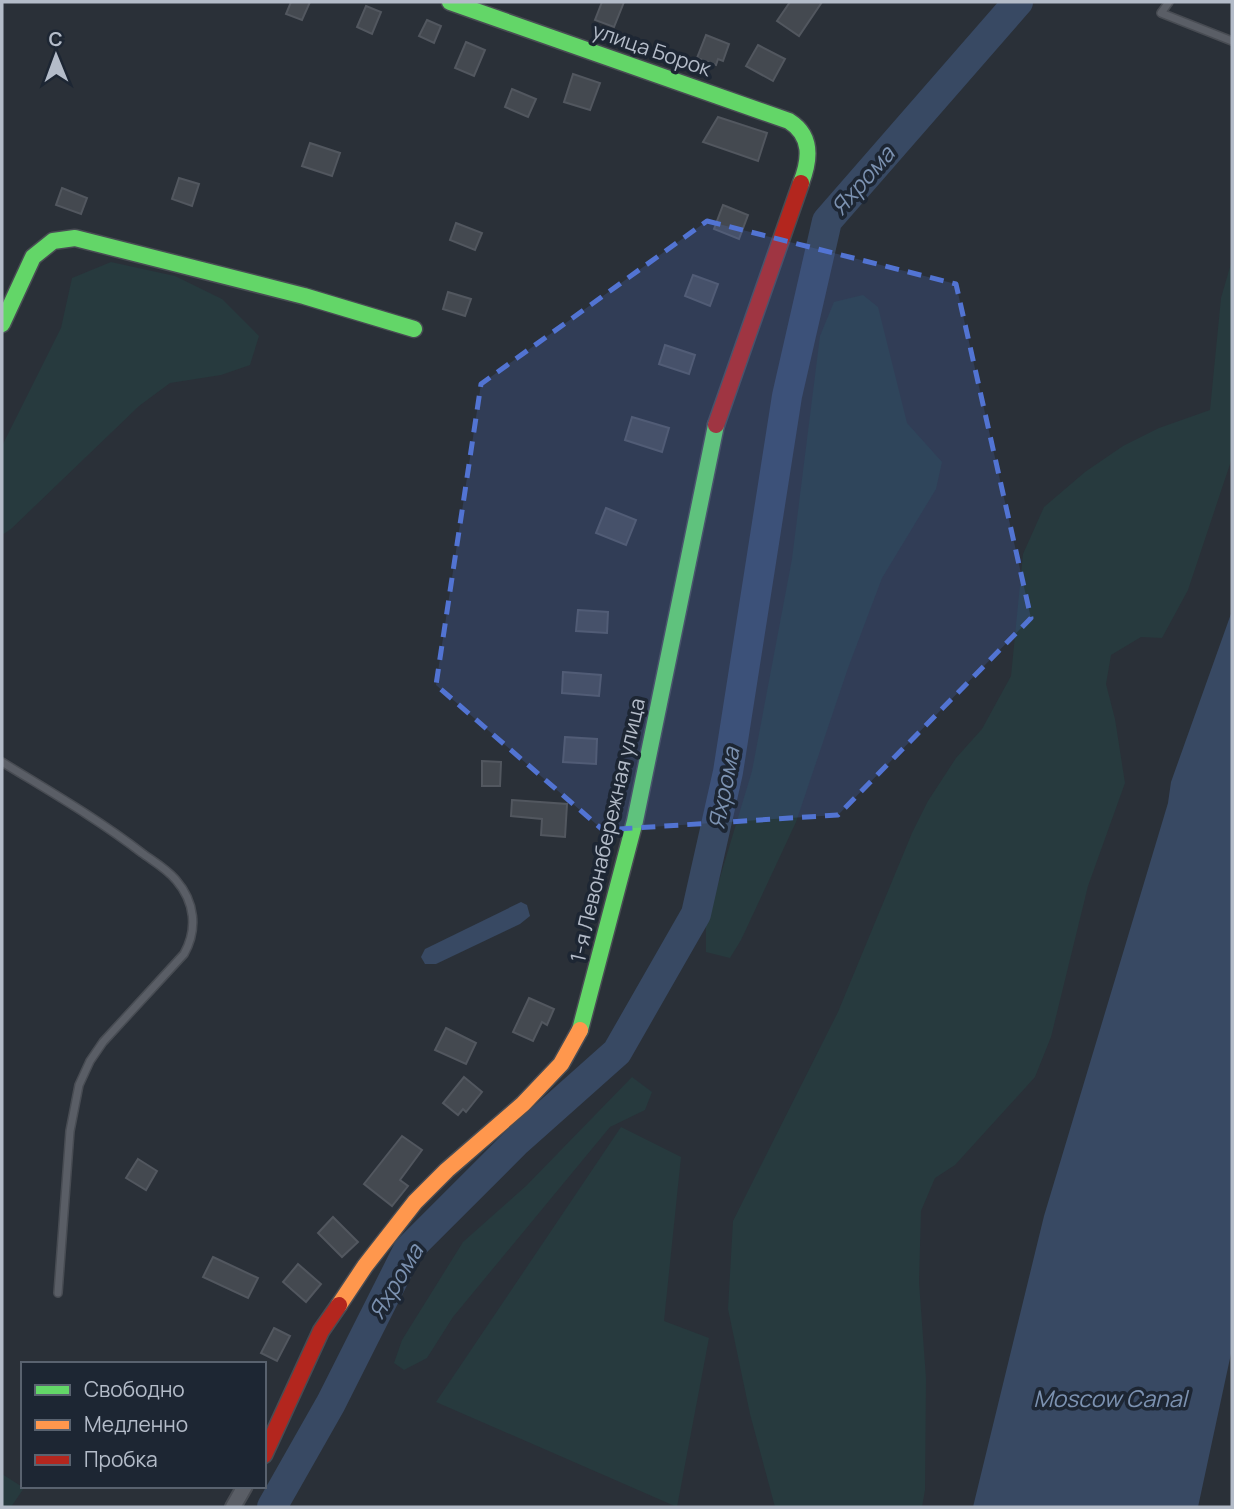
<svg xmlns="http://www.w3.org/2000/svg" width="1234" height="1509" font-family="Manrope,sans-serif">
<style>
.green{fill:#273a3e}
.water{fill:#384963}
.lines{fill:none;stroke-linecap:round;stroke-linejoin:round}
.river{stroke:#384963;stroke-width:30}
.building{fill:#444950;stroke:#52575f;stroke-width:2}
.lane-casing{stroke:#484c53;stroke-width:10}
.street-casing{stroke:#484c53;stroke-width:18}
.fast-casing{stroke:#484c53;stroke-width:19}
.slow-casing{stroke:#484c53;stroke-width:19}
.jam-casing{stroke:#484c53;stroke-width:19}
.lane{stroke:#5a5e66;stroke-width:7}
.street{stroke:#5a5e66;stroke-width:14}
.fast{stroke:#63d668;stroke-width:16}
.slow{stroke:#ff974d;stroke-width:16}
.jam{stroke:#b3261e;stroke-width:16}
.marked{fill:#5274d3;fill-opacity:0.2;stroke:#5274d3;stroke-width:5;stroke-dasharray:14 9;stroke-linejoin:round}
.labels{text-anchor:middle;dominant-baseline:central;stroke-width:7;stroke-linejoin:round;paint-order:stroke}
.street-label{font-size:21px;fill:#b4bcc9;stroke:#1d2633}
.water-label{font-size:23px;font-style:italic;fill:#7c92b1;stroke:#1d2633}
</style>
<rect width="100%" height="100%" fill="#2a3038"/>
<g class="green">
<path d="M1232 260V458L1188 590 1162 638 1141 637 1111 655 1106 684 1115 719 1125 783 1088 886 1051 1037 1035 1077 955 1165 935 1178 921 1211 919 1282 926 1378 925 1490 922 1507H775L750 1414 728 1309 733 1221 838 1012 912 833 928 801 956 758 982 729 1011 676 1023 554 1044 507 1085 472 1123 446 1159 428 1210 410 1221 298Z"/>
<path d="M111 262 175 276 222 299 259 336 250 365 221 375 170 383 139 406 11 529 2 535V446L61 328 72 278Z"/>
<path d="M863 295 878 307 907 423 942 462 936 489 882 578 848 668 796 822 741 940 730 958 706 952V924L752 771 792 559 820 336 834 302Z"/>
<path d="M632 1077 652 1092 645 1110 610 1127 453 1317 427 1358 404 1370 394 1363 402 1340 463 1242 526 1186Z"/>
<path d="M621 1127 681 1157 664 1321 709 1338 677 1507 436 1402Z"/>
<path d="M2 1474 24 1488 11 1507H2Z"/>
</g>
<g class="water">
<path d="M1232 611V1349L1198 1507H973L1044 1216 1168 803 1171 782Z"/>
<path d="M521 902 527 905 530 916 520 924 436 964H425L421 957 425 949Z"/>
</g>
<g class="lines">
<path class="river" d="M272 1507 331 1403 408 1250 517 1141 617 1052 696 914 728 772 787 396 827 221 1018 2"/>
</g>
<g class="building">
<path d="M291 2H310L302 20 286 14Z"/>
<path d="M602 2H624L614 27 595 20Z"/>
<path d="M790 2H822L799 36 777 21Z"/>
<path d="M366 6 381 12 372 34 357 27Z"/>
<path d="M427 20 441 26 434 43 419 36Z"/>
<path d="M706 35 729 44 723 61 718 59 716 65 697 58Z"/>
<path d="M466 42 485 50 474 76 455 68Z"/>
<path d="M758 45 785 59 773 81 746 66Z"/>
<path d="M573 74 600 83 590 110 564 102Z"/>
<path d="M512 89 536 99 528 117 505 107Z"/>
<path d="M718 117 767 133 758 161 703 142Z"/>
<path d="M310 143 340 153 332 176 302 166Z"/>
<path d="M179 178 199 184 192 206 172 199Z"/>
<path d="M62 188 87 198 81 214 56 205Z"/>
<path d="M723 205 748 215 739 239 714 229Z"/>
<path d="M456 223 482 233 475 250 450 240Z"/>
<path d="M693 275 718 284 710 306 685 296Z"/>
<path d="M448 292 471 299 465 316 443 309Z"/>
<path d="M665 345 695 355 689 374 659 364Z"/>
<path d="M632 417 669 428 662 452 625 440Z"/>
<path d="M606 508 636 520 626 545 596 533Z"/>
<path d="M578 610 608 612 607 633 576 631Z"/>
<path d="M563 672 601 675 599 696 562 693Z"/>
<path d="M565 737 597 739 596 764 563 762Z"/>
<path d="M482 761 501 762 500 786H482Z"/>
<path d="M512 800 567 804 565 837 541 835 542 819 511 816Z"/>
<path d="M529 998 554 1009 547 1025 542 1022 533 1041 513 1032Z"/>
<path d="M446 1028 476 1043 466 1064 435 1050Z"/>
<path d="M464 1077 482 1092 466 1112 463 1109 458 1115 443 1103Z"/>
<path d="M402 1136 422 1150 400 1180 408 1186 392 1206 364 1184Z"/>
<path d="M138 1159 157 1171 146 1190 126 1178Z"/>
<path d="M333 1217 358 1242 342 1257 318 1233Z"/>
<path d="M213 1257 258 1278 248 1298 203 1277Z"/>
<path d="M298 1264 321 1284 306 1302 283 1282Z"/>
<path d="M274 1328 290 1336 277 1361 261 1353Z"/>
</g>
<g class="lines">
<defs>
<g id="lane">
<path d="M1169 2 1161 13 1232 41"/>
<path d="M2 762C49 791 98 819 142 853 153 861 167 869 176 880 195 902 198 929 184 954L103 1042 90 1061 79 1085 70 1131 58 1293"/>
</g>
<path id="street" d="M233 1507 245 1486"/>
<g id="fast">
<path d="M450 2 789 121C813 136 810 160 801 183"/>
<path d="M2 324 33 257 53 241 75 238 304 296 414 329"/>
<path d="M580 1030 635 821 716 425"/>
</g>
<path id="slow" d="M339 1305 365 1266 415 1202 447 1170 523 1104 561 1064 580 1030"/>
<g id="jam">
<path d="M716 425 801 183"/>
<path d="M264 1455 321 1331 339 1305"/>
</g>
</defs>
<use href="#lane" class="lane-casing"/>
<use href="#street" class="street-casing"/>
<use href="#fast" class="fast-casing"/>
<use href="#slow" class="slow-casing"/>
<use href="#jam" class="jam-casing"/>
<use href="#lane" class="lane"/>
<use href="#street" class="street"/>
<use href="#fast" class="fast"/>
<use href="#slow" class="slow"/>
<use href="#jam" class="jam"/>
</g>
<path class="marked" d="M707 221 956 284 1031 618 838 815 603 830 436 685 481 384Z"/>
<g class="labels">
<g class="street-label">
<text transform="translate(652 49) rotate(19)">улица Борок</text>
<text transform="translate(607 830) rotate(-77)">1-я Левонабережная улица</text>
</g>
<g class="water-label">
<text transform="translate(862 180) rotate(-49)">Яхрома</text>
<text transform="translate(723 788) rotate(-79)">Яхрома</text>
<text transform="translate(395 1281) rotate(-59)">Яхрома</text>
<text x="1110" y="1398">Moscow Canal</text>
</g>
</g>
<rect width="1234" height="1509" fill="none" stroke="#b4bcc9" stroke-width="7"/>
<rect x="21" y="1362" width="245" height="126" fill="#1d2633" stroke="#59626f" stroke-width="2"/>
<rect x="35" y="1385" width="35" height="10" fill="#63d668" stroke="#59626f" stroke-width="2"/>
<text x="84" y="1397" font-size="21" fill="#b4bcc9">Свободно</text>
<rect x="35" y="1420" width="35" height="10" fill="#ff974d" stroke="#59626f" stroke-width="2"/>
<text x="84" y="1432" font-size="21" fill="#b4bcc9">Медленно</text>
<rect x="35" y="1455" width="35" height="10" fill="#b3261e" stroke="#59626f" stroke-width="2"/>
<text x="84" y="1467" font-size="21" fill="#b4bcc9">Пробка</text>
<g transform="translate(56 56) rotate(359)" stroke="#1d2633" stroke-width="5" paint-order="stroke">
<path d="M0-5L12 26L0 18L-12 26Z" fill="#b4bcc9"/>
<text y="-10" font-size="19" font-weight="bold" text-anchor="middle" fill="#b4bcc9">С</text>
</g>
</svg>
